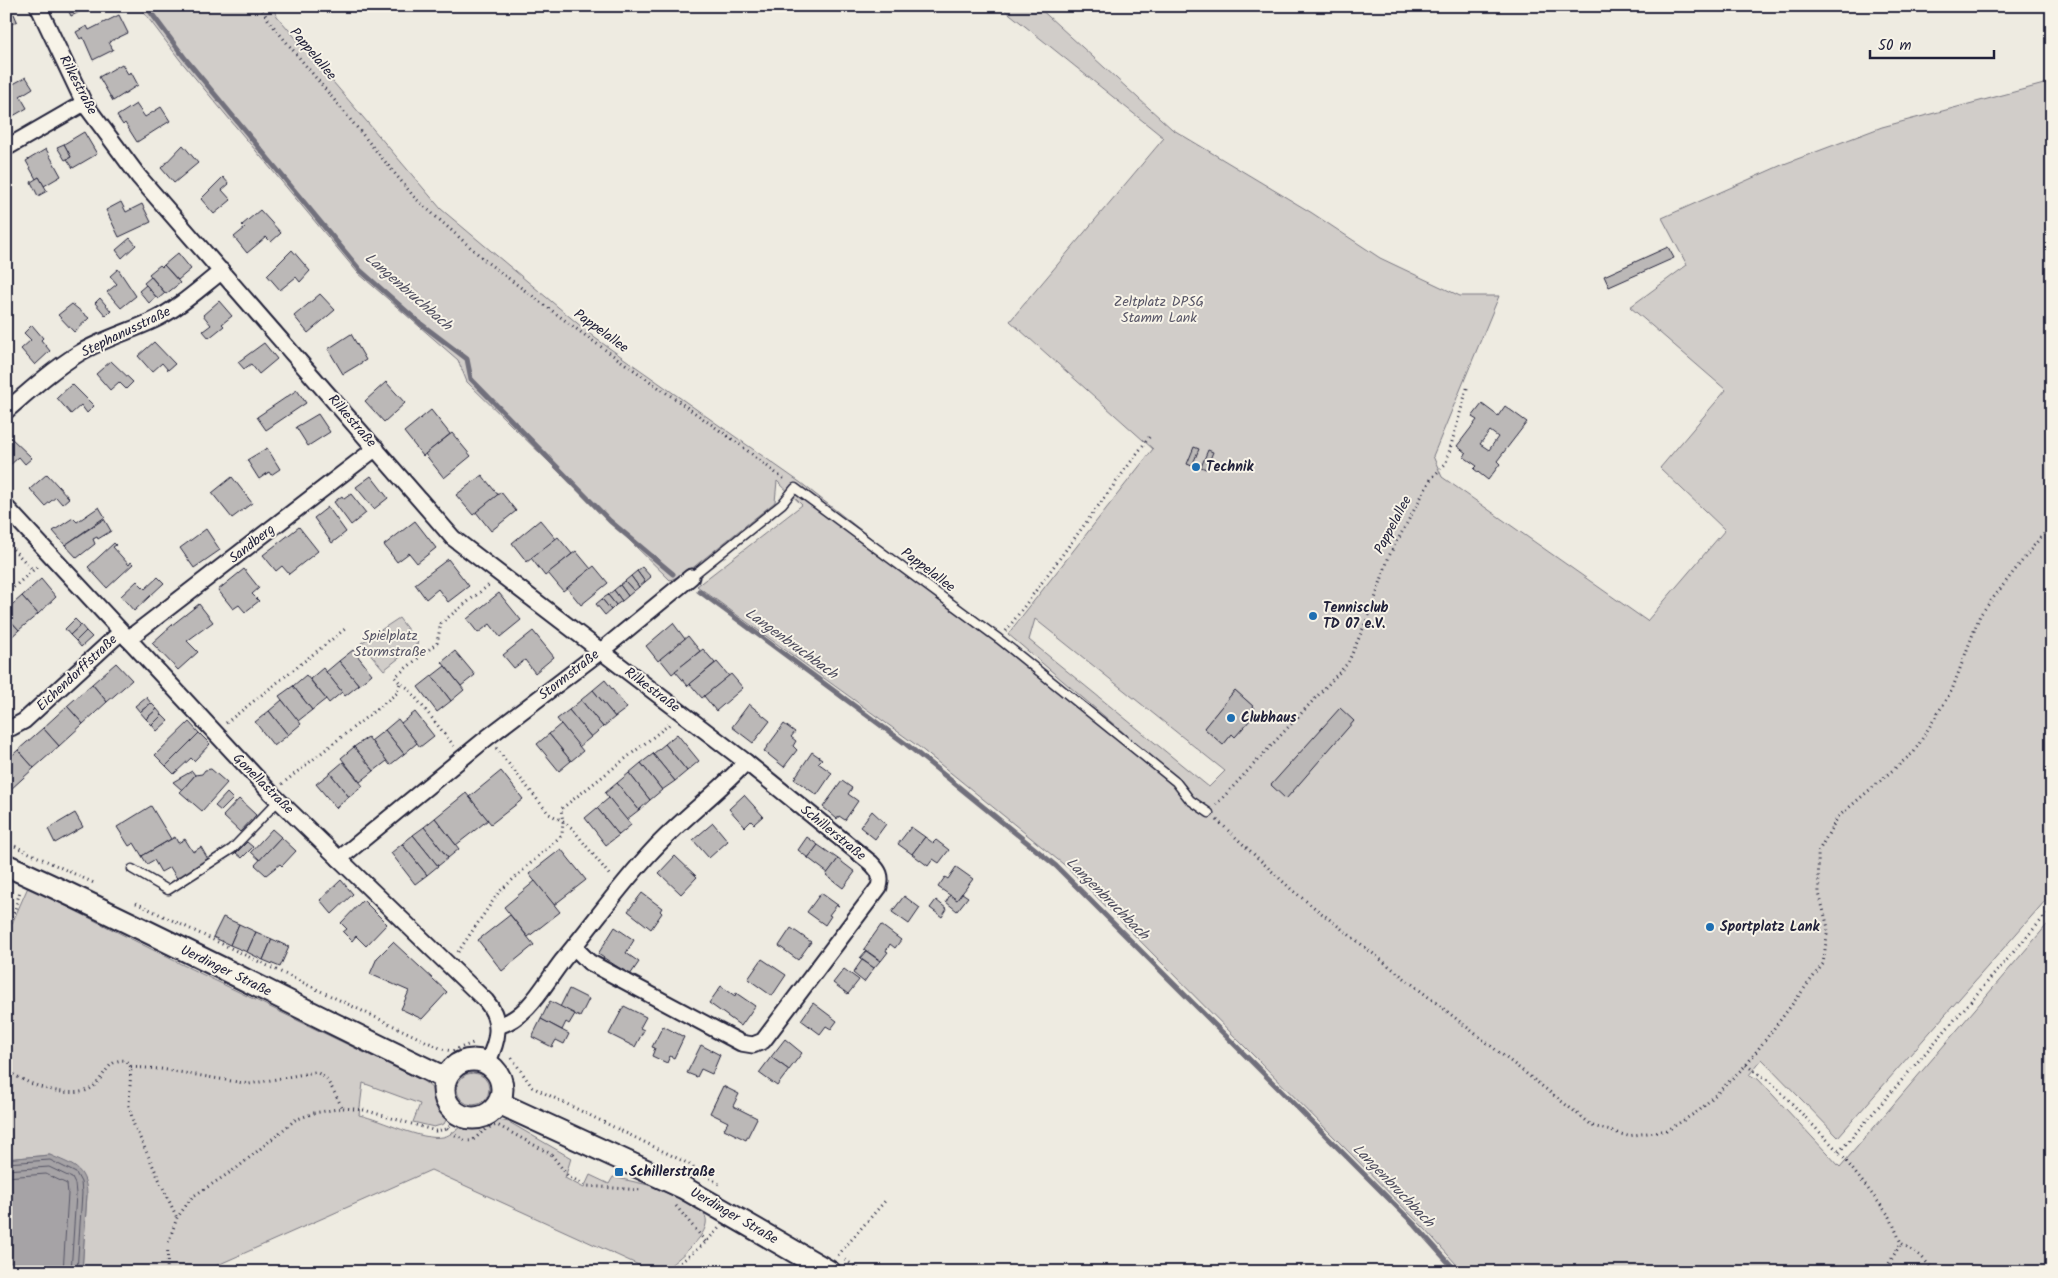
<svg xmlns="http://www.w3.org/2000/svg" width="2058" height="1278" font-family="Kalam,sans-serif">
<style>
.green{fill:#d1cdc9;stroke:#7a7882;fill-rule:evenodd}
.water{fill:#a6a3a6;stroke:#716f7b}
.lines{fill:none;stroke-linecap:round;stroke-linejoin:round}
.shore{stroke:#575666;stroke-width:1}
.stream{stroke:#716f7b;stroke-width:5}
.building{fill:#bbb8b7;stroke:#22223b;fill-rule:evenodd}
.lane-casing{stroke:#22223b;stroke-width:11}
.street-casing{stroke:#22223b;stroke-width:19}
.secondary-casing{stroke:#22223b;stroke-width:25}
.path{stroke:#22223b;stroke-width:3;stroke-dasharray:1 4;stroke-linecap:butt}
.lane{stroke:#f7f3e8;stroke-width:8}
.street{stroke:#f7f3e8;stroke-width:15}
.secondary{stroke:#f7f3e8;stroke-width:21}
.poi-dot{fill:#1f6fb2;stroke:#f7f3e8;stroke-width:2}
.labels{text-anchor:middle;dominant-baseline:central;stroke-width:4;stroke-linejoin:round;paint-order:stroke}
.street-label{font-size:14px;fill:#22223b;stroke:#f7f3e8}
.park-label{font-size:14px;fill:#575566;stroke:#f7f3e8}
.poi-label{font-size:14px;font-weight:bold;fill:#22223b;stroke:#f7f3e8;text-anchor:start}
.water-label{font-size:15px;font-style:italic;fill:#504f60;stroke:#f7f3e8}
</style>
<rect width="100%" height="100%" fill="#eeebe1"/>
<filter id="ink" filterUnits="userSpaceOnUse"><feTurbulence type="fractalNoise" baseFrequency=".02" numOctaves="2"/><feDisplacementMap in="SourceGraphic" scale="10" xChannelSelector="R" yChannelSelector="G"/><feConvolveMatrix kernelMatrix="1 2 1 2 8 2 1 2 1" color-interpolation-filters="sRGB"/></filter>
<g filter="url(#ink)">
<g class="green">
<path d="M139 6H272L277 16 441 209 595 338 801 483 1186 786 1008 634 1153 449 1010 321 1164 138 1000 6H1037L1172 129 1312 213 1380 258 1460 296H1499L1433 456 1442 477 1647 621 1725 530 1660 468 1726 390 1630 307 1687 265 1662 218 1784 164 1882 127 2044 84 2052 80V893L1838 1137 1762 1059 1749 1075 1758 1079 1840 1167 2052 919V1272H1463L1426 1230 1068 868 919 747 697 586 802 505 777 481 775 502 685 574 670 580 467 382 458 360 358 273 180 60ZM1035 619 1225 771 1209 787 1029 640ZM1235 690 1255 708 1248 717 1250 719 1236 736 1232 734 1223 745 1204 728Z"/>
<path d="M399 618 418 643 384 670 361 643Z"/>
<path d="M28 887 181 964 423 1081C435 1089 445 1102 448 1116L444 1124 434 1127 413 1122 420 1104 363 1083 359 1115C382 1120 421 1141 443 1137 453 1135 458 1126 468 1124L498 1120 509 1122 571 1158 565 1178 584 1188 590 1175 609 1184 613 1177 653 1186 701 1210C705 1215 707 1218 706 1224 704 1240 674 1262 662 1272H654L431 1170 211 1268V1272H82L87 1194 50 1155 6 1159V937Z"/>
<circle cx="473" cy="1089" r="16"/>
</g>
<path class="water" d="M50 1155C72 1165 86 1167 87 1194L82 1272H6V1159Z"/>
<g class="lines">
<g class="shore">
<path d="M6 1163 50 1160 76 1173 81 1182 82 1193 77 1272"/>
<path d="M6 1170 49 1167 72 1178 75 1184 76 1194 71 1272"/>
<path d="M6 1177 46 1174 67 1184 68 1194 63 1272"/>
</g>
<g class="stream">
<path d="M146 6 184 57 360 270 421 324 467 359 471 379 610 521 673 574"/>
<path d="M699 591 906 744 1056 866 1414 1224 1457 1272"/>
</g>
</g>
<g class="building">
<path d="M66 6H92L71 16Z"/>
<path d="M14 14 17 21 6 27V18Z"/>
<path d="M119 15 128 33 109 42 113 50 93 60 83 37 80 39 76 32 87 26 89 30Z"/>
<path d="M122 64 128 74 131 72 138 85 113 101 99 77Z"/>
<path d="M26 77 33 88 20 96 27 108 6 120V88Z"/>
<path d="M136 104 145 117 161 107 170 121 137 142 125 123 123 125 117 116Z"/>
<path d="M84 132 97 154 73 168 67 159 71 157 64 144Z"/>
<path d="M64 144 71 157 65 160 57 147Z"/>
<path d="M183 145 198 163 174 183 161 168Z"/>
<path d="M46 149 61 176 44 186 39 177 36 179 26 161Z"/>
<path d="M39 177 47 191 38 196 31 182Z"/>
<path d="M223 177 229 184 222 190 231 200 214 214 201 199Z"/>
<path d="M121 202 126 212 142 204 151 222 119 237 106 210Z"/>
<path d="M260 210 281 233 271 242 266 237 247 253 234 237 245 228 242 225Z"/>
<path d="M130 238 136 245 122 258 116 250Z"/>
<path d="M1668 247 1674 258 1609 287 1604 276Z"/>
<path d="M292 250 310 271 300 282 296 277 280 290 267 275Z"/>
<path d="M178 253 191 269 178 280 164 265Z"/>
<path d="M160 265 162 267 164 265 180 283 166 294 149 274Z"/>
<path d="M118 269 136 296 121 308 107 292 117 284 110 276Z"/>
<path d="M151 277 165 293 158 299 144 283Z"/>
<path d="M146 285 156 297 149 303 139 291Z"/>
<path d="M320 294 335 310 308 333 294 316Z"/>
<path d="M100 298 111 311 106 316 95 303Z"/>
<path d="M219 301 232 316 222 324 224 326 209 338 203 331 211 325 203 315Z"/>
<path d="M72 304 89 318 74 332 58 315Z"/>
<path d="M32 325 43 338 41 340 50 351 35 365 21 349 31 340 24 333Z"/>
<path d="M351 334 366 360 343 374 328 349Z"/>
<path d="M154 342 175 364 168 370 162 363 152 372 138 356Z"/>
<path d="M264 343 277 359 259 374 251 364 244 369 238 362Z"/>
<path d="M111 361 133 382 126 389 119 382 110 390 96 374Z"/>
<path d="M386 382 405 403 384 422 365 401Z"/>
<path d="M72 384 94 406 87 413 81 405 71 414 57 398Z"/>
<path d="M297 390 306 403 266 430 257 417Z"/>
<path d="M1482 404 1498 416 1505 406 1527 422 1497 461 1500 464 1488 480 1474 469 1477 466 1464 457 1466 453 1457 446 1477 420 1472 417ZM1490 431 1498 437 1489 450 1480 444Z"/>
<path d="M431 410 450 434 423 456 404 432Z"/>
<path d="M318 414 330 432 308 446 296 427Z"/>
<path d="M452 433 471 456 444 478 425 454Z"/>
<path d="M9 436 32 458 25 464 19 457 9 466 6 463V439Z"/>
<path d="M1194 447 1199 449 1192 466 1187 464Z"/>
<path d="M267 448 280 469 271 475 269 472 259 479 247 460Z"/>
<path d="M1208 450 1213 452 1206 469 1201 467Z"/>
<path d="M47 474 69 498 62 504 56 497 45 506 30 489Z"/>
<path d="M482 475 498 495 473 515 456 495Z"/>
<path d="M371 476 388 498 374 509 356 487Z"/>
<path d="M232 477 252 503 232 518 212 493Z"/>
<path d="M501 492 516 511 491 531 476 512Z"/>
<path d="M351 494 366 513 351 525 334 502 342 496 344 499Z"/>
<path d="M99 507 105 517 65 545 53 531 73 518 77 522Z"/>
<path d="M328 507 346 532 332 543 314 518Z"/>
<path d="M104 519 111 531 98 539 97 537 93 539 95 544 77 558 65 545Z"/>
<path d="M540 520 556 539 527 562 512 543Z"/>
<path d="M415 521 436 548 417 563 409 553 397 562 384 545Z"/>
<path d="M299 527 318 551 289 574 282 566 276 571 263 555Z"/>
<path d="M206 529 220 550 194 568 180 548Z"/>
<path d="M558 537 572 554 545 576 531 558Z"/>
<path d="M114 543 116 545 113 547 129 565 131 562 133 564 107 588 88 567Z"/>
<path d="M576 551 591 569 563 591 548 573Z"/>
<path d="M448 559 469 586 448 602 438 589 426 599 415 584Z"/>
<path d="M594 566 608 583 581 605 567 588Z"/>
<path d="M642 567 651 577 645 582 637 571Z"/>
<path d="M244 569 259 588 252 594 259 601 245 612 239 605 233 609 218 590Z"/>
<path d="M637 571 645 582 639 587 631 576Z"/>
<path d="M631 576 639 587 634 591 625 581Z"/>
<path d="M158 577 164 583 134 611 121 596 137 581 145 589Z"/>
<path d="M41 579 56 597 38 614 22 596Z"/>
<path d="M625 581 634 591 628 596 620 585Z"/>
<path d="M620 585 628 596 622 601 614 590Z"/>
<path d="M614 590 622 601 616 605 608 595Z"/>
<path d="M499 593 521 620 500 637 490 624 478 633 467 619Z"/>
<path d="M608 595 616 605 611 610 602 599Z"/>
<path d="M22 596 38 614 19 630 6 616V610Z"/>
<path d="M602 599 611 610 605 615 596 604Z"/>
<path d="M199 604 213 622 187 641 198 652 178 670 152 643 172 625Z"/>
<path d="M6 616 19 630 6 642Z"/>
<path d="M75 619 81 625 70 635 65 629Z"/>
<path d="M673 623 685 639 658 661 646 646Z"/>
<path d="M81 625 86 631 76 641 70 635Z"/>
<path d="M86 631 92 637 81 647 76 641Z"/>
<path d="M533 631 554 657 535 673 525 660 514 668 503 655Z"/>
<path d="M688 636 700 651 672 674 660 659Z"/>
<path d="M703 649 715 663 688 686 675 671Z"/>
<path d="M353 650 372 674 359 685 339 661Z"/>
<path d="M455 651 475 675 461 686 442 662Z"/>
<path d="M339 661 359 685 345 696 326 672Z"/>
<path d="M717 662 729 676 702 698 690 684Z"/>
<path d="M116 663 132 680 107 702 92 684Z"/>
<path d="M445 666 464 690 451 701 432 676Z"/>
<path d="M323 668 342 692 329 703 310 679Z"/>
<path d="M731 674 743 688 716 711 704 696Z"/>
<path d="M306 675 326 699 312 710 293 686Z"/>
<path d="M432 676 451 701 437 712 418 687Z"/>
<path d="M605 680 627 708 615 717 593 690Z"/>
<path d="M92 684 107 702 83 724 67 706Z"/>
<path d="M293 686 312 710 298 721 279 696Z"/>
<path d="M593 690 615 717 603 727 581 700Z"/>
<path d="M1235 690 1255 708 1248 717 1251 719 1235 737 1232 734 1223 745 1204 728Z"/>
<path d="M146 697 151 703 140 712 135 706Z"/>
<path d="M282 700 301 724 288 735 269 711Z"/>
<path d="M581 700 603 727 591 737 569 710Z"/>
<path d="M151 703 157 709 146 719 140 712Z"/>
<path d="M749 704 770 721 753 743 732 727Z"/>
<path d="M67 706 83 724 59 746 43 728Z"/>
<path d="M1340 708 1354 721 1286 799 1271 785Z"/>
<path d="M157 709 162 715 152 725 146 719Z"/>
<path d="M569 710 591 737 579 747 557 719Z"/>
<path d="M269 711 288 735 274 746 255 722Z"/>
<path d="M415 712 434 736 420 747 401 723Z"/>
<path d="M162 715 168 721 157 731 152 725Z"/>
<path d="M398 719 417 743 404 754 385 730Z"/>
<path d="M189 722 199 733 166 766 155 755Z"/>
<path d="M561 724 583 751 571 761 549 734Z"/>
<path d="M784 724 795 732 791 737 796 741 793 746 797 750 784 767 764 751Z"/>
<path d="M43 728 59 746 34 768 18 750Z"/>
<path d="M385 730 404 754 390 765 371 741Z"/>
<path d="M199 733 210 744 194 761 191 758 174 774 166 766Z"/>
<path d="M549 734 571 761 559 771 537 744Z"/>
<path d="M677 734 699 761 687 771 665 744Z"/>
<path d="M368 737 387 761 374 771 354 747Z"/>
<path d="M665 744 687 771 675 781 653 754Z"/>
<path d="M354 747 374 771 360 782 341 758Z"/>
<path d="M18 750 34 768 10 790 6 786V761Z"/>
<path d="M812 752 822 759 818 763 832 773 817 795 794 779Z"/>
<path d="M653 754 675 781 662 790 641 763Z"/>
<path d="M343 762 363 786 349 797 330 773Z"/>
<path d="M641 763 662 790 650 800 629 773Z"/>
<path d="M211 769 227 783 202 811 180 792 195 775 202 774 205 770Z"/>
<path d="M192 771 195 775 182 790 173 782Z"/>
<path d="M501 771 523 799 491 824 469 797Z"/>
<path d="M330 773 349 797 336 808 316 784Z"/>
<path d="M629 773 650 800 639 810 617 783Z"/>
<path d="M842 781 852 788 848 794 858 801 845 820 839 816 837 819 823 807Z"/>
<path d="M617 783 639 810 626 820 605 793Z"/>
<path d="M227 793 233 799 221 811 215 806Z"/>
<path d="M466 793 488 820 456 845 435 818Z"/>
<path d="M744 795 763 816 754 824 751 821 745 827 729 809Z"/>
<path d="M609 798 631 825 619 835 597 808Z"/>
<path d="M239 799 256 815 240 832 223 816Z"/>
<path d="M151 806 171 839 142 856 134 843 129 846 117 827Z"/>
<path d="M597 808 619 835 606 845 585 818Z"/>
<path d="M872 811 886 824 875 839 860 827Z"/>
<path d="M75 813 83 827 55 843 48 829Z"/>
<path d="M435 818 459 849 448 858 424 827Z"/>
<path d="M713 823 728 841 709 858 693 840Z"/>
<path d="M424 827 448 858 438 866 413 835Z"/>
<path d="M911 827 925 837 912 854 898 844Z"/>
<path d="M272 829 281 837 260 860 251 852Z"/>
<path d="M413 835 438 866 427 875 402 844Z"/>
<path d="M175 837 178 843 185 839 193 852 201 847 209 861 178 880 170 867 161 872 154 860 147 864 142 856Z"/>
<path d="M281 837 296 851 282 866 280 864 266 875 255 865Z"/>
<path d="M807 837 818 845 808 858 798 850Z"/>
<path d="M925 837 933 843 936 840 949 850 939 863 933 859 928 866 912 854Z"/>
<path d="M247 842 253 847 242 858 236 853Z"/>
<path d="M402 844 427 875 415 884 391 853Z"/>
<path d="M818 845 838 859 828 873 808 858Z"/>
<path d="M561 849 586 880 554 905 529 874Z"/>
<path d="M675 856 697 877 681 894 659 873Z"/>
<path d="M838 859 855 872 843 888 826 875Z"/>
<path d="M956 867 973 879 957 900 938 887 945 877 948 879Z"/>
<path d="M341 880 353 894 332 914 320 900Z"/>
<path d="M535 881 560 912 528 937 504 907Z"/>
<path d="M642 893 662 908 660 911 662 913 651 929 628 911Z"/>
<path d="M821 893 839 906 837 905 832 911 829 915 831 916 825 925 807 912Z"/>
<path d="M962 893 968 897 957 911 946 902 950 895 957 900Z"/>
<path d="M904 896 920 908 909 924 892 912Z"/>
<path d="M363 900 387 924 366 946 356 936 352 941 343 932 347 929 341 923Z"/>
<path d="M936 900 947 909 942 917 930 908Z"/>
<path d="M510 915 534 945 502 971 478 940Z"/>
<path d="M223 917 239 924 230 945 213 937Z"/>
<path d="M239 924 256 932 247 952 230 945Z"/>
<path d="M881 925 901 940 895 948 890 944 886 951 888 952 881 961 864 949Z"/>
<path d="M615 927 634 940 626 953 639 962 630 975 598 954Z"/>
<path d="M791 928 811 942 798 960 779 946Z"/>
<path d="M256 932 272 939 263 960 247 952Z"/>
<path d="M272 939 289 947 280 967 263 960Z"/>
<path d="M393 942 447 992 422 1019 401 1009 409 991 370 974 377 958Z"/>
<path d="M866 951 880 961 874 968 860 958Z"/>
<path d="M762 959 786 975 772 996 748 979Z"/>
<path d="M862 960 874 968 864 982 853 973Z"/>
<path d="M844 969 859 980 848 994 833 983Z"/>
<path d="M721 986 735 996 736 993 755 1006 741 1026 709 1003Z"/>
<path d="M569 989 589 999 580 1017 560 1007Z"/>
<path d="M550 1001 575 1014 569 1024 566 1022 562 1030 541 1019Z"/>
<path d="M813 1003 837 1021 831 1029 826 1026 820 1034 801 1020Z"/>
<path d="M624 1006 646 1017 640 1028 644 1030 635 1047 609 1034Z"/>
<path d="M541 1019 569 1034 564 1044 556 1040 552 1047 532 1037Z"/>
<path d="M663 1026 684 1037 674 1058 670 1056 667 1063 652 1056 655 1048 652 1047Z"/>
<path d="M785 1039 802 1053 789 1070 771 1057Z"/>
<path d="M701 1045 720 1055 712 1074 701 1069 697 1077 687 1073Z"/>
<path d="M771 1057 789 1070 777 1086 759 1073Z"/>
<path d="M723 1086 739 1094 733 1106 757 1118 746 1140 724 1129 728 1122 710 1113Z"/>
</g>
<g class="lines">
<defs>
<g id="lane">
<path d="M691 577 782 504 795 488 999 639 1176 782 1190 800 1209 813"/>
<path d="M132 869 168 890 232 849 279 800"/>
</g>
<g id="street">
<path d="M38 6 84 103 139 177 453 538 746 762 871 863C879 871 882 876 879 887L763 1041 753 1045 741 1043 589 962 574 947"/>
<path d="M6 148 84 103"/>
<path d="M6 411C29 391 52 370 78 354 102 339 129 332 154 320 179 308 200 288 222 271"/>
<path d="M6 507 271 793 486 1001C503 1021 498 1041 487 1063"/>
<path d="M128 639 376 448"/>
<path d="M6 728H11L24 721 121 632"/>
<path d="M339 859 488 737 601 651 691 577"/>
<path d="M498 1026C529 1017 544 984 563 960 593 924 620 885 652 851 681 819 717 794 746 762"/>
</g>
<g id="secondary">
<path d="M6 865C155 932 298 1008 445 1078"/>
<circle cx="473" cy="1089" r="29"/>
<path d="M499 1103 684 1188 830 1272"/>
</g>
</defs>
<use href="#lane" class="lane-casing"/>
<use href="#street" class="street-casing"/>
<use href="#secondary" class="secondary-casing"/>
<g class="path">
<path d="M260 6 269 21 415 198 488 263 590 339 739 444 786 481"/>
<path d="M6 542 33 570"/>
<path d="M6 594 39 565"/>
<path d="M1006 631 1150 436"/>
<path d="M226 723 345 629"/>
<path d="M454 746 408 688 400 683 395 677 437 643 441 623 489 585"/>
<path d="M496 748 549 814 563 821 572 828 611 877"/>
<path d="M282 784 397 693 400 683"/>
<path d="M1216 805 1348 663 1372 608 1389 556 1431 479 1446 463 1468 385"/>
<path d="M1217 820 1292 890 1593 1126 1628 1136 1668 1130 1700 1110 1746 1065 1823 964 1828 928 1819 893 1818 852 1838 817 1914 752 1952 690 1980 615 2040 538 2052 526"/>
<path d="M6 842 96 884"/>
<path d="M136 903 442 1049 452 1051 473 1043"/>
<path d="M6 942 20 891"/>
<path d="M458 952 499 892 562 835 563 821 561 809 671 723"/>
<path d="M512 1058 532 1087 689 1164 722 1186"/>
<path d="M1746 1065 1773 1084 1839 1152 1890 1217 1901 1243 1921 1256 1935 1272"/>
<path d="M131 1067 161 1069 249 1084 315 1072C330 1077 334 1095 343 1108"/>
<path d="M6 1068C21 1084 74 1102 93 1087 104 1078 109 1056 127 1061L131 1067 129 1106 134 1125 177 1218"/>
<path d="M447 1129C480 1155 470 1131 497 1125L551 1154 568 1176 587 1186 641 1190"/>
<path d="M1839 1152 2052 908"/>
<path d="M676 1206 706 1242"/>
<path d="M838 1255 885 1201"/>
<path d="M845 1260 864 1272"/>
<path d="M167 1272 168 1243 177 1218 192 1197 237 1168 295 1120 314 1113 343 1108 364 1110 436 1131 447 1129 461 1116"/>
<path d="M669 1272 706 1242 719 1228"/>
<path d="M1884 1272 1901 1243"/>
</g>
<use href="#lane" class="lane"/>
<use href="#street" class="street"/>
<use href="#secondary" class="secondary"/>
</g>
</g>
<g class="poi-dot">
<circle cx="1196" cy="467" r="5"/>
<circle cx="1313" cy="616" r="5"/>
<circle cx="1231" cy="718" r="5"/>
<circle cx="1710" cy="927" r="5"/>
<rect x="614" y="1167" width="10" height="10" rx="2.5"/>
</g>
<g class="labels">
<g class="street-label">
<text transform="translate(313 54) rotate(50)">Pappelallee</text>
<text transform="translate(78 85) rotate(62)">Rilkestraße</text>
<text transform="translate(601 331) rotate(36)">Pappelallee</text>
<text transform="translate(126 332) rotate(-26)">Stephanusstraße</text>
<text transform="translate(352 421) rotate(49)">Rilkestraße</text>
<text transform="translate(1393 525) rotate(-62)">Pappelallee</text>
<text transform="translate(252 544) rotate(-38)">Sandberg</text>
<text transform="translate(928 570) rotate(37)">Pappelallee</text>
<text transform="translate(77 673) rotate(-43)">Eichendorffstraße</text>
<text transform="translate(569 675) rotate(-38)">Stormstraße</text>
<text transform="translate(652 690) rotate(37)">Rilkestraße</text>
<text transform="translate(263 784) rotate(45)">Gonellastraße</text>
<text transform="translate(833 833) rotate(39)">Schillerstraße</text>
<text transform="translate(226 971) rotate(26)">Uerdinger Straße</text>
<text transform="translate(734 1216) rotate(30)">Uerdinger Straße</text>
</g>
<g class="park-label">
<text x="1159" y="302">Zeltplatz DPSG<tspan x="1159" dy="16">Stamm Lank</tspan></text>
<text x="390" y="636">Spielplatz<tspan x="390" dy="16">Stormstraße</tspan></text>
</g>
<g class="poi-label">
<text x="1206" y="467">Technik</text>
<text x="1323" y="608">Tennisclub<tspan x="1323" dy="16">TD 07 e.V.</tspan></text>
<text x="1241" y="718">Clubhaus</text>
<text x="1720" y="927">Sportplatz Lank</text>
<text x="629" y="1172">Schillerstraße</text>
</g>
<g class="water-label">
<text transform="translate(408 292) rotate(41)">Langenbruchbach</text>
<text transform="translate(791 644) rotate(36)">Langenbruchbach</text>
<text transform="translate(1107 899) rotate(45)">Langenbruchbach</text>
<text transform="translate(1393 1186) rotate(46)">Langenbruchbach</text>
</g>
</g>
<rect width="2058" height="1278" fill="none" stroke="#f7f3e8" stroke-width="25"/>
<rect x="12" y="12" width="2033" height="1253" fill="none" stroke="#22223b" stroke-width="2" filter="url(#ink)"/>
<path d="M1870 50v8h124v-8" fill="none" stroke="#22223b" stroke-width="2.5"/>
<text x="1878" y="50" font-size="15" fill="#22223b" stroke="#f7f3e8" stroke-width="4" paint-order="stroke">50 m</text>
</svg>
